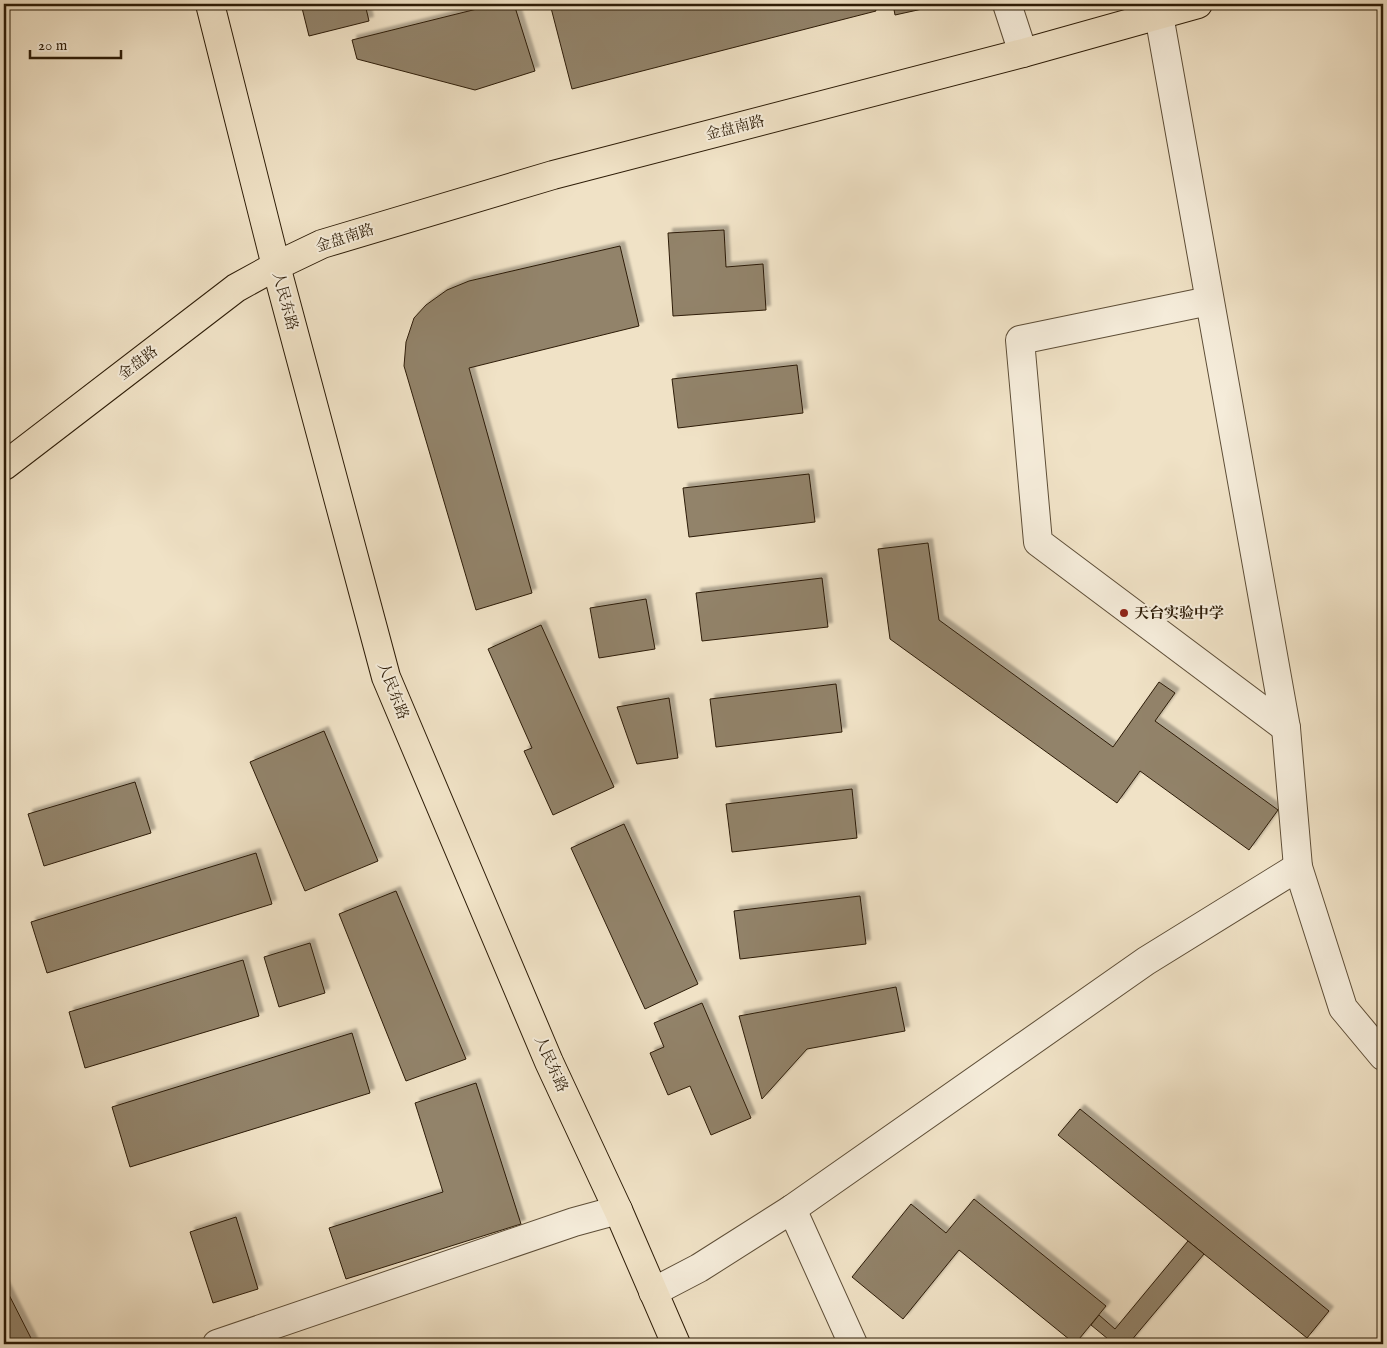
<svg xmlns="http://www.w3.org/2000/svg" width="1387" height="1348" font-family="'IM FELL English','Noto Serif SC',serif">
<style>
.building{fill:#92836a;stroke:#2d1c07;filter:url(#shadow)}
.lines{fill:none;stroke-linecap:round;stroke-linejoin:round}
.minor-casing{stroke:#5e4e37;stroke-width:30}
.major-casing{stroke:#2d1c07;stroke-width:30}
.minor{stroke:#f5ecda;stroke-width:28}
.major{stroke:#f0e2c6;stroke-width:28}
.poi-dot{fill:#8f2418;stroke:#f5ecda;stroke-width:2}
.labels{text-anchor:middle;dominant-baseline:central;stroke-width:4;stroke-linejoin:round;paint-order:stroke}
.street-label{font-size:15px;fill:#2d1c07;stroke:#f5ecda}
.poi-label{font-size:15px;font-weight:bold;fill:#2d1c07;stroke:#f5ecda;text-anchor:start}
</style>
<defs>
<filter id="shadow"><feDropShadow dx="4.5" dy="-4.5" stdDeviation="1" flood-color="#0004"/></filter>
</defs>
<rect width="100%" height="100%" fill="#f0e2c6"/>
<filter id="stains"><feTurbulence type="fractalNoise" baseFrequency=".004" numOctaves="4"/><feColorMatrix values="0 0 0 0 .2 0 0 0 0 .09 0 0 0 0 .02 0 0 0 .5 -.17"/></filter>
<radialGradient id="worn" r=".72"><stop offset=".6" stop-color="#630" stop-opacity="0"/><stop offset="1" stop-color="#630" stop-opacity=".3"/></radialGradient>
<g class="building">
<path d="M301 4H365L369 21 309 36Z"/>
<path d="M497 4H514L535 71 475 90 357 59 352 40Z"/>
<path d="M550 4H874L876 11 572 89Z"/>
<path d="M893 4H945L895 15Z"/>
<path d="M724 230 726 267 763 264 766 310 673 316 668 233Z"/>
<path d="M620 246 639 326 469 368 532 593 476 610 404 366 406 342 414 318 426 305 447 290 469 281Z"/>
<path d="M797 365 803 413 678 428 672 379Z"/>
<path d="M809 474 815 522 689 537 683 488Z"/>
<path d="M928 543 939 620 1113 747 1159 682 1175 693 1155 721 1278 810 1249 850 1140 771 1117 803 890 639 878 549Z"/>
<path d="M822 578 828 627 702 641 696 593Z"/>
<path d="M646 599 655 649 599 658 590 608Z"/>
<path d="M541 625 614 787 553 815 524 751 532 748 488 649Z"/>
<path d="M836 684 842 732 716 747 710 699Z"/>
<path d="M669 698 678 758 637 764 617 707Z"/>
<path d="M324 731 378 861 305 891 250 762Z"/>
<path d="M135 782 151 833 44 866 28 814Z"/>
<path d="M852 789 857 838 732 852 726 804Z"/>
<path d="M624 824 698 984 645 1009 571 848Z"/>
<path d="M256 853 272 904 47 973 31 922Z"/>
<path d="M396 891 466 1059 406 1081 339 914Z"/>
<path d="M860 896 866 944 740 959 734 911Z"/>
<path d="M310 943 325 993 279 1007 264 957Z"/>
<path d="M243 960 259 1016 85 1068 69 1012Z"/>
<path d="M896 987 905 1031 807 1049 762 1099 739 1016Z"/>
<path d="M702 1003 751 1118 711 1135 690 1086 668 1095 650 1053 664 1047 654 1023Z"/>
<path d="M352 1033 370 1093 130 1167 112 1107Z"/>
<path d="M476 1083 521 1224 346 1279 329 1228 443 1192 415 1103Z"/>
<path d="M1080 1109 1329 1311 1307 1338 1058 1135Z"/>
<path d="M974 1199 1106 1306 1075 1344 959 1250 903 1319 852 1277 911 1204 946 1233Z"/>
<path d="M236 1217 258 1289 213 1303 190 1232Z"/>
<path d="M1188 1241 1204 1254 1130 1342 1134 1344H1103L1108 1339 1091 1325 1099 1315 1115 1329Z"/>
<path d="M4 1285 34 1344H4Z"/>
</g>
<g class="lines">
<defs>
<g id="minor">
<path d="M1007 4 1023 53"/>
<path d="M1159 15 1286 728 1298 867 1343 1008 1383 1056"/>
<path d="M1209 301 1020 340 1038 542 1286 728"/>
<path d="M792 1209 853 1344"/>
<path d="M653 1292 699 1268 792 1209 1146 961 1298 867"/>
<path d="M217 1344 574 1222 618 1210"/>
</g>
<g id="major">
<path d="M210 4 276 266 386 677 549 1062 618 1210 676 1344"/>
<path d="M4 466 236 288 276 266 322 244 553 175 1023 53 1198 4"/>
</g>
</defs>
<use href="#minor" class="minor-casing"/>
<use href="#major" class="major-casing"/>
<use href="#minor" class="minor"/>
<use href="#major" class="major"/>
</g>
<circle class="poi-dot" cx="1124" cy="613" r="5"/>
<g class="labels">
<g class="street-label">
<text transform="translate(735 128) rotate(-14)">金盘南路</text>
<text transform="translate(345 238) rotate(-18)">金盘南路</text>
<text transform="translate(285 301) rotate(75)">人民东路</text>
<text transform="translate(138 363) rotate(-37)">金盘路</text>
<text transform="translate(393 691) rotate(69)">人民东路</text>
<text transform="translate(551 1064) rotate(66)">人民东路</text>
</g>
<g class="poi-label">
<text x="1134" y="613">天台实验中学</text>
</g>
</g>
<rect width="1387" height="1348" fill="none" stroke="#f0e2c6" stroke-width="20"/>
<rect x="5" y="5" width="1377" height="1338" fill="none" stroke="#2d1c07" stroke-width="2.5"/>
<rect x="10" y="10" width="1367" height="1328" fill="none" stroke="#2d1c07"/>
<path d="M30 50v8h91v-8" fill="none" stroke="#2d1c07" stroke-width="2.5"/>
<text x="38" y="50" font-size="15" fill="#2d1c07" stroke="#f5ecda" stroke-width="4" paint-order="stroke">20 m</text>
<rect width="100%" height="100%" filter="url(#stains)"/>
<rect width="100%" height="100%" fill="url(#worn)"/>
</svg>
